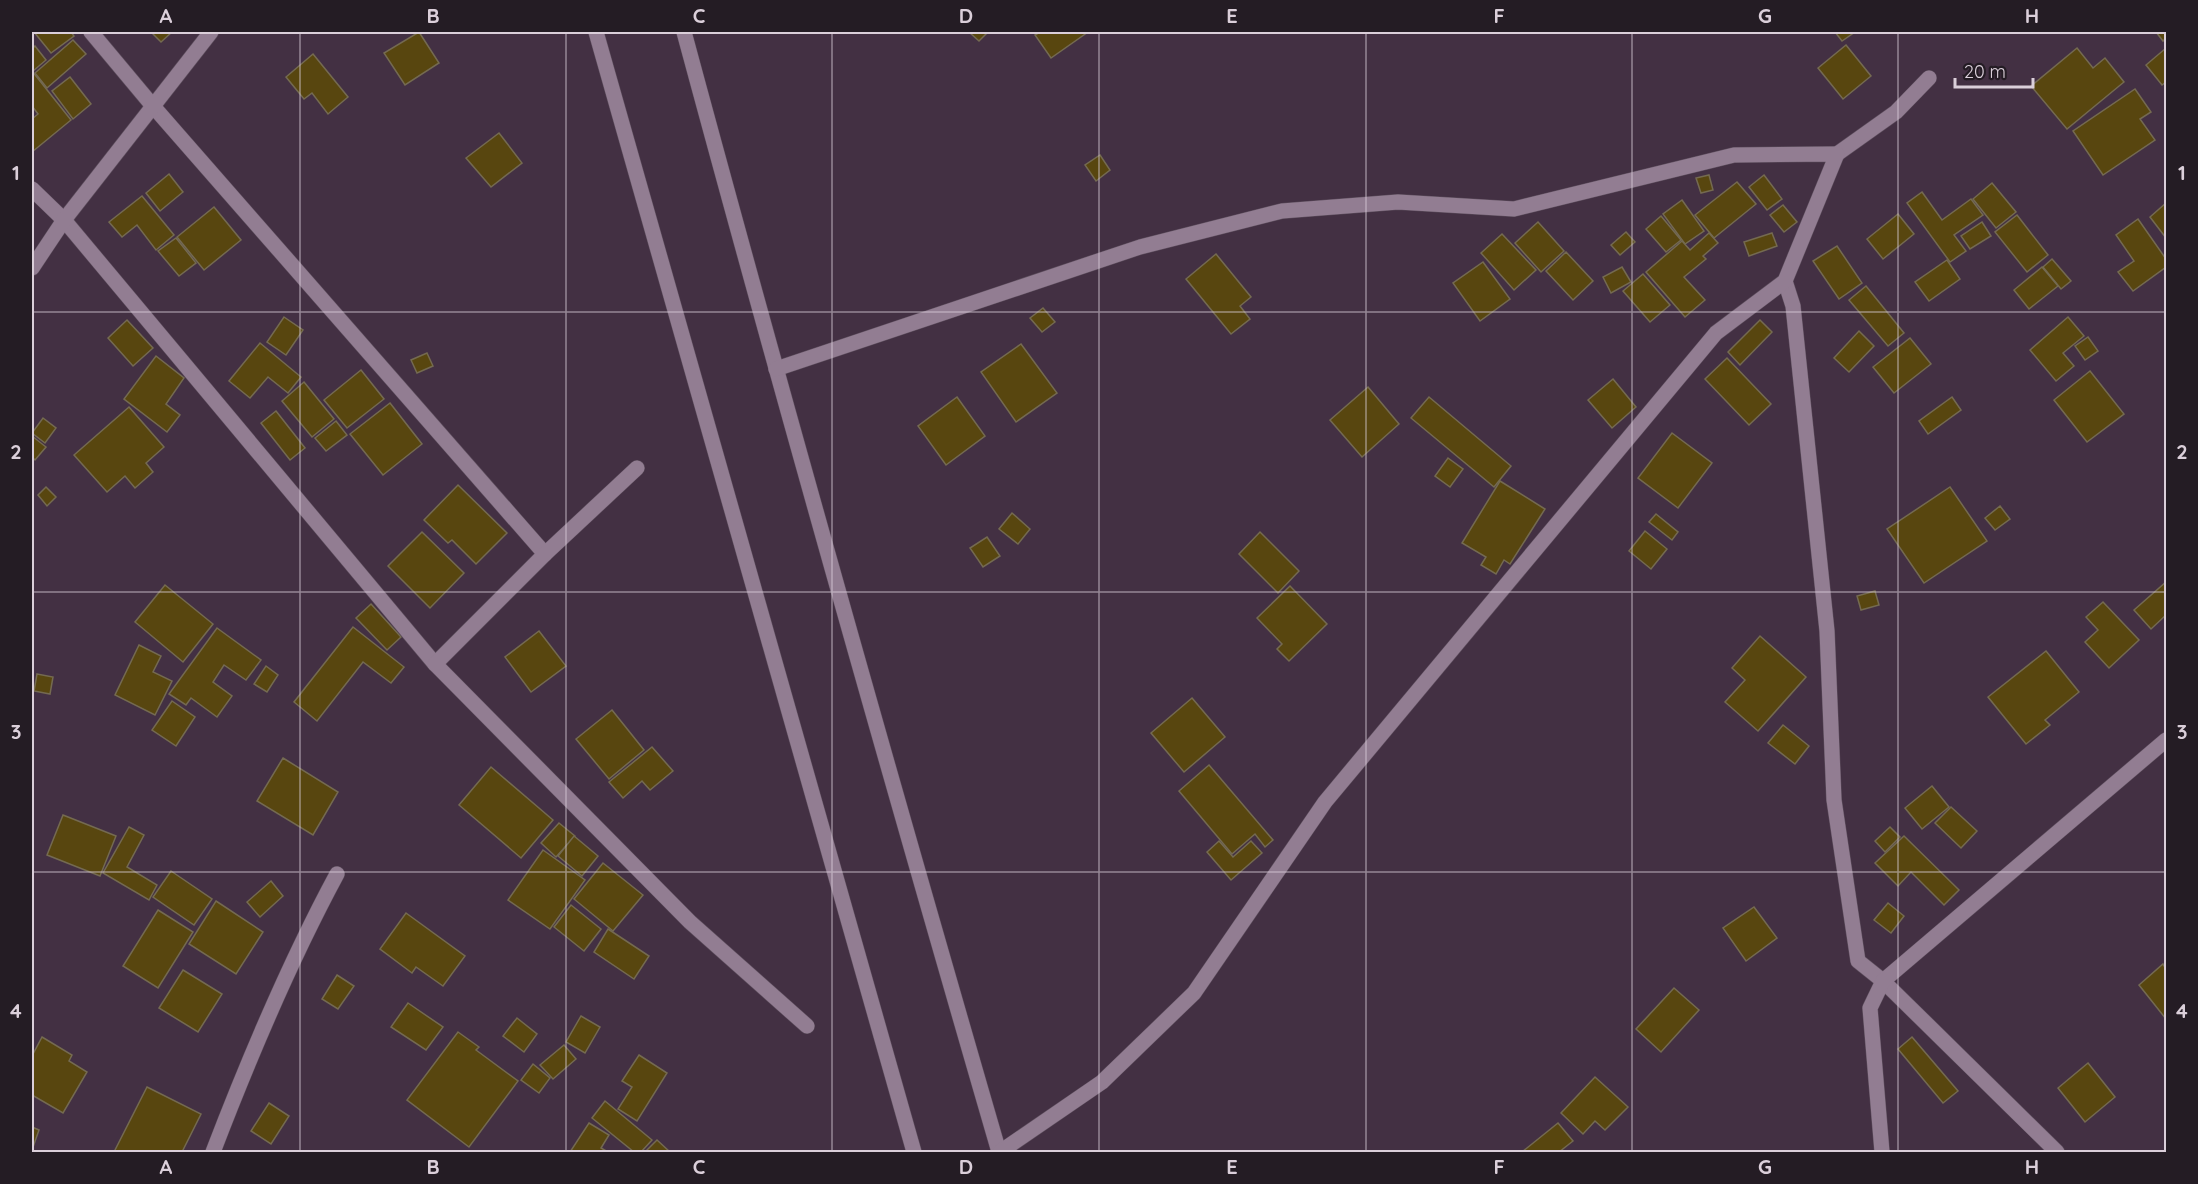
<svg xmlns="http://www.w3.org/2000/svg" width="2198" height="1184" font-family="Quicksand,sans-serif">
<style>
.building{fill:#58460f;stroke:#746a51;stroke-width:1.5}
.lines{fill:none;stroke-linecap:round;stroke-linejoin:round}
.minor-casing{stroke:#5e4f5e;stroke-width:16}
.minor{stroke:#927d92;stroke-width:15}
.grid{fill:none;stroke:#dbcfda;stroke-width:1.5;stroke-opacity:0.55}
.neatline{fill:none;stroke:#dbcfda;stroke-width:2}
.grid-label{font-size:20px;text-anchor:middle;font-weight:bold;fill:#dbcfda}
</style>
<rect width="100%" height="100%" fill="#433043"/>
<g class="building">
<path d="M34 32H71L74 36 51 53Z"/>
<path d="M151 32H172L161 42Z"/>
<path d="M419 32 439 63 405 85 384 53Z"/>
<path d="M969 32H988L979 41Z"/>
<path d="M1040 32H1088L1051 58 1035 35Z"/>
<path d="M1835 32H1855L1842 41Z"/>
<path d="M2156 32H2166V38L2163 41Z"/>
<path d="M73 40 86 54 47 88 35 73Z"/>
<path d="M1846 45 1871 76 1843 99 1818 68Z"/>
<path d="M35 46 46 60 33 71 32 68V49Z"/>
<path d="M2077 48 2093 68 2105 58 2124 82 2067 129 2031 86Z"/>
<path d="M2166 48V82L2162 85 2146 65Z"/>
<path d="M313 54 348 97 328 114 312 93 304 99 286 77Z"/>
<path d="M32 71 71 120 32 152V119L38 114 32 106Z"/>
<path d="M70 77 91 104 73 119 52 91Z"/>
<path d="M2135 89 2151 112 2140 119 2155 140 2103 175 2073 131Z"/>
<path d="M499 133 522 163 491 187 466 158Z"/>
<path d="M1100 155 1110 170 1096 181 1085 165Z"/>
<path d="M169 174 183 192 160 211 146 193Z"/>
<path d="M1709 175 1713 190 1701 193 1696 178Z"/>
<path d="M1764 175 1782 199 1767 210 1749 187Z"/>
<path d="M1737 182 1756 204 1714 238 1695 215Z"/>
<path d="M1992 183 2016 212 1996 228 1973 199Z"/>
<path d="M1922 192 1942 220 1971 199 1983 215 1954 235 1966 251 1950 262 1907 203Z"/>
<path d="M142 196 174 235 156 250 137 225 122 237 109 222Z"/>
<path d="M1682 200 1704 231 1685 244 1663 214Z"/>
<path d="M2166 203V238L2150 217Z"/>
<path d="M1783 205 1797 222 1784 232 1770 215Z"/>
<path d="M214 207 241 240 204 270 177 237Z"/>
<path d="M1898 214 1914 234 1883 259 1867 239Z"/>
<path d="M2017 215 2048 255 2027 272 1995 232Z"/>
<path d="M1661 216 1681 240 1666 252 1646 229Z"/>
<path d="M2138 219 2166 259V267L2133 291 2118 272 2134 261 2116 235Z"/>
<path d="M1538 222 1564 251 1541 272 1515 243Z"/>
<path d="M1982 222 1991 236 1970 249 1961 236Z"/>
<path d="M1626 232 1635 242 1620 255 1611 245Z"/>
<path d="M1709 233 1718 243 1703 256 1706 259 1684 277 1705 300 1685 317 1646 272 1682 241 1690 250Z"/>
<path d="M1772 233 1777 246 1749 256 1744 242Z"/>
<path d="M1502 234 1536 270 1514 290 1481 253Z"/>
<path d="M176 238 196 263 179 276 158 251Z"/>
<path d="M1837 246 1862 283 1839 299 1813 261Z"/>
<path d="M1566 252 1593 281 1573 300 1546 271Z"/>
<path d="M1216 254 1251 297 1240 306 1250 319 1231 334 1186 279Z"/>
<path d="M2052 259 2071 281 2061 289 2043 267Z"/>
<path d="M1947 260 1960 279 1929 301 1915 282Z"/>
<path d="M1483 262 1510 299 1480 321 1453 283Z"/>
<path d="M1622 267 1631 282 1611 293 1603 277Z"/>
<path d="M2042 267 2058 286 2029 309 2014 290Z"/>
<path d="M1643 274 1670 305 1650 322 1623 291Z"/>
<path d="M1866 286 1904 333 1888 346 1849 300Z"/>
<path d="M1043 308 1055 322 1042 332 1030 318Z"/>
<path d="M284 317 303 330 286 355 267 342Z"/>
<path d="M2068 317 2084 336 2063 353 2074 366 2056 381 2030 350Z"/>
<path d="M127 320 153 348 133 366 108 338Z"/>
<path d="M1760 320 1772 332 1740 365 1728 352Z"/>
<path d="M1859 331 1874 346 1849 372 1834 358Z"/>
<path d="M2088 337 2098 351 2085 360 2075 346Z"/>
<path d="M1910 338 1931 364 1894 393 1873 367Z"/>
<path d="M260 343 301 377 288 393 268 377 250 398 229 381Z"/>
<path d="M1021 344 1057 393 1016 422 981 372Z"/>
<path d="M427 353 433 366 417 373 411 360Z"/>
<path d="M156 356 184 378 166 404 180 415 167 432 124 399Z"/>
<path d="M1727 358 1771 404 1749 425 1705 379Z"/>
<path d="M361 370 384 399 347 428 324 400Z"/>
<path d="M2090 371 2124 414 2087 442 2054 400Z"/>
<path d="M1613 379 1636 407 1612 428 1588 400Z"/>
<path d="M304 382 334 419 312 437 282 401Z"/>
<path d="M1368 387 1399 424 1362 457 1330 420Z"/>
<path d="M957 397 985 436 946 465 918 426Z"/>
<path d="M1429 397 1511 466 1494 487 1411 418Z"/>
<path d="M1952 397 1961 410 1928 434 1919 421Z"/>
<path d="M390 403 422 444 383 475 350 434Z"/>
<path d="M129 407 164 447 146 463 153 472 135 488 125 476 107 492 74 455Z"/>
<path d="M276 411 305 448 290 460 261 423Z"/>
<path d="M43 418 56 428 45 443 32 433Z"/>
<path d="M336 421 347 435 326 451 315 438Z"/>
<path d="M1672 433 1712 463 1678 508 1638 478Z"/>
<path d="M32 436 46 447 35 460 32 457Z"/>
<path d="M1448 458 1463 469 1450 487 1435 476Z"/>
<path d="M1500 481 1545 509 1510 564 1504 560 1496 574 1481 565 1486 557 1462 543Z"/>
<path d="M458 485 507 533 476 564 452 540 448 543 424 520Z"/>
<path d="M46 487 56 497 47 506 38 495Z"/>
<path d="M1950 487 1987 541 1924 583 1887 529Z"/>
<path d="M2000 506 2010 519 1995 530 1985 518Z"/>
<path d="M1012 513 1030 529 1018 544 999 529Z"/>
<path d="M1656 514 1678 532 1672 540 1649 522Z"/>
<path d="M1645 531 1667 549 1651 569 1629 551Z"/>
<path d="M422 532 464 573 430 608 388 566Z"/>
<path d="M1260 532 1299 571 1278 593 1239 554Z"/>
<path d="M987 537 1000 556 983 567 970 548Z"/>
<path d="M2166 582V615L2151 629 2134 610Z"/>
<path d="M165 585 213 624 183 662 135 622Z"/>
<path d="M1290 586 1327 624 1289 661 1277 649 1282 644 1257 618Z"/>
<path d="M1875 591 1879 605 1861 610 1857 596Z"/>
<path d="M2103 602 2139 640 2109 668 2085 642 2098 630 2086 617Z"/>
<path d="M371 604 401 637 387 650 356 618Z"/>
<path d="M353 627 404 667 391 683 363 662 317 721 294 702Z"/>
<path d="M217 628 261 660 246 680 224 665 213 682 232 696 217 717 191 698 186 705 169 694Z"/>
<path d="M539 631 566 666 531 692 505 657Z"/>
<path d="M1760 636 1806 677 1758 731 1725 702 1745 680 1732 668Z"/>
<path d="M139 645 161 656 153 672 172 681 155 715 115 695Z"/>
<path d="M2046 651 2079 692 2045 720 2050 725 2026 744 1988 697Z"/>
<path d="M266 666 278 675 267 692 254 684Z"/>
<path d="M37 674 53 677 50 694 34 691Z"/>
<path d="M1192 698 1225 737 1184 772 1151 733Z"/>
<path d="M172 701 195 717 176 746 152 730Z"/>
<path d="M612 710 644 750 609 779 576 739Z"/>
<path d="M1783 725 1809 746 1795 764 1768 743Z"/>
<path d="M652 747 673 771 650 790 642 781 623 798 609 782Z"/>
<path d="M283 758 338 792 313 835 257 801Z"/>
<path d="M1209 765 1273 840 1265 847 1255 834 1232 854 1179 791Z"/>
<path d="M491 767 553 820 521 858 459 805Z"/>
<path d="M1932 786 1949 807 1922 829 1905 808Z"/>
<path d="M1951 807 1977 831 1961 848 1935 823Z"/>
<path d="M63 815 116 836 100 876 47 855Z"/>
<path d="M559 823 575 836 556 857 541 843Z"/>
<path d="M129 827 144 835 127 867 157 885 149 900 103 873Z"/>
<path d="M1890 827 1900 837 1885 852 1875 841Z"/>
<path d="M574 836 598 856 582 876 558 856Z"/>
<path d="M1904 836 1959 890 1944 905 1911 872 1898 886 1875 863Z"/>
<path d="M1219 841 1233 857 1251 841 1262 853 1231 880 1207 852Z"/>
<path d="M543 850 585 880 550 929 508 900Z"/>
<path d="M603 863 643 895 613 931 574 899Z"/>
<path d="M171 871 212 899 194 925 153 897Z"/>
<path d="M271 881 283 896 260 917 247 902Z"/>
<path d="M216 901 263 932 236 974 189 944Z"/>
<path d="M1888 903 1904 916 1891 933 1874 920Z"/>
<path d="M571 905 601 929 584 951 554 927Z"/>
<path d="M1754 907 1777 938 1746 961 1723 928Z"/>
<path d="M158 910 193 932 158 988 123 966Z"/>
<path d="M406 913 465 956 443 986 416 967 412 973 380 949Z"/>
<path d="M608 929 649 956 634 979 594 952Z"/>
<path d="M2163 964 2166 969V1019L2139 985Z"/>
<path d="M183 970 222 994 198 1032 159 1008Z"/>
<path d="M337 975 354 986 338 1009 322 999Z"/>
<path d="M1674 988 1699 1010 1661 1052 1636 1029Z"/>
<path d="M408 1003 443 1027 426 1050 391 1027Z"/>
<path d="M581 1016 600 1027 585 1053 566 1042Z"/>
<path d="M517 1018 537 1034 524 1052 503 1036Z"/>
<path d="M458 1032 479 1047 476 1050 518 1081 469 1147 407 1100Z"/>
<path d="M42 1037 72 1055 69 1061 87 1072 63 1113 32 1095V1056Z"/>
<path d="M1912 1037 1958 1091 1943 1103 1898 1049Z"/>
<path d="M564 1045 576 1059 553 1079 540 1065Z"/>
<path d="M639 1055 667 1073 637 1121 618 1109 632 1087 622 1081Z"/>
<path d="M2088 1063 2115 1097 2085 1122 2058 1088Z"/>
<path d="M533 1064 550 1078 539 1093 521 1080Z"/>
<path d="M1595 1077 1628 1107 1605 1130 1595 1121 1583 1134 1561 1113Z"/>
<path d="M147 1087 201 1114 182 1152H114Z"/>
<path d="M605 1101 652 1140 641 1152H634L592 1118Z"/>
<path d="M269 1103 289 1116 271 1144 251 1131Z"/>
<path d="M589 1123 609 1135 601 1148 608 1152H570Z"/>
<path d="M1558 1123 1573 1141 1559 1152H1522Z"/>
<path d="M32 1127 39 1130 32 1150Z"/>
<path d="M657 1140 670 1152H645Z"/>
</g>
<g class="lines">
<defs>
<g id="minor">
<path d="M91 32 152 105 545 554"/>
<path d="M596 32 914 1152"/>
<path d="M684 32C785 406 891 780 999 1152"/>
<path d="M1837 154 1896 112 1929 78"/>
<path d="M32 189 64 220 435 664 690 922 807 1026"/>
<path d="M32 268 64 220 211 32"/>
<path d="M1785 281 1793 306 1827 631 1834 800 1858 961 1883 981 2057 1152"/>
<path d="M776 369 1140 247 1282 211 1398 202 1514 209 1734 155 1837 154 1785 281 1716 333 1325 802 1194 993 1102 1082 1000 1152"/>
<path d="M435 664 545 554 637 468"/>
<path d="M213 1152C249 1058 289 963 337 874"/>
<path d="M1882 1152 1870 1008 1883 981 2166 740"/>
</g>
</defs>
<use href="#minor" class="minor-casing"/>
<use href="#minor" class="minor"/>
</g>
<path class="grid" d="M300 32V1152M566 32V1152M832 32V1152M1099 32V1152M1366 32V1152M1632 32V1152M1898 32V1152M32 312H2166M32 592H2166M32 872H2166"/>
<rect width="2198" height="1184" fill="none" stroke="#241c24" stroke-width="66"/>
<path d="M1955 78v9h78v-9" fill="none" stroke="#dbcfda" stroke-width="3"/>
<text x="1964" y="78" font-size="18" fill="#dbcfda" stroke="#241c24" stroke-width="4.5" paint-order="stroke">20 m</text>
<rect x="33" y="33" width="2132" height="1118" class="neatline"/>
<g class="grid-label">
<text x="166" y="23">A</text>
<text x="433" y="23">B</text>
<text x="699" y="23">C</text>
<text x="966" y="23">D</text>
<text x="1232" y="23">E</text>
<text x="1499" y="23">F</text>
<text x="1765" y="23">G</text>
<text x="2032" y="23">H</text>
<text x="16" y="180">1</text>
<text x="2182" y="180">1</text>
<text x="16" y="459">2</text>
<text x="2182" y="459">2</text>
<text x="16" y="739">3</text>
<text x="2182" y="739">3</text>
<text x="16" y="1018">4</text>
<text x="2182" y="1018">4</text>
<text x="166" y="1174">A</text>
<text x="433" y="1174">B</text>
<text x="699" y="1174">C</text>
<text x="966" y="1174">D</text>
<text x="1232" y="1174">E</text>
<text x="1499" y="1174">F</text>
<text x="1765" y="1174">G</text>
<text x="2032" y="1174">H</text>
</g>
</svg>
